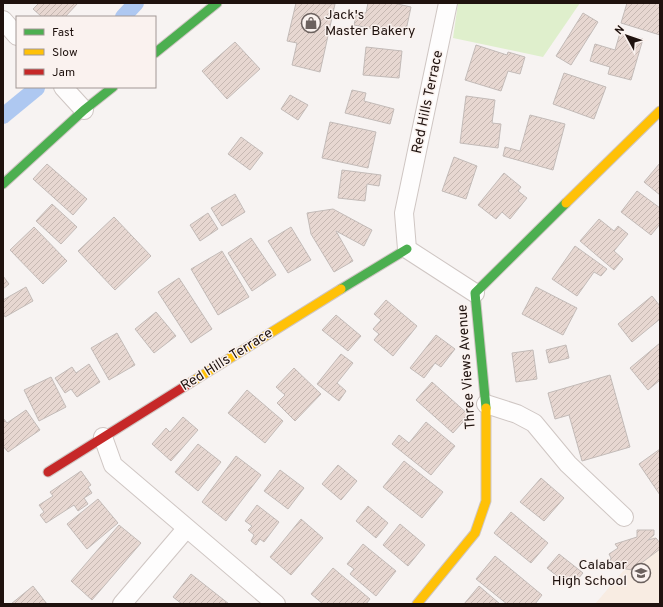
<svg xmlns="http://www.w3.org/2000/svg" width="663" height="607" font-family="Overpass,sans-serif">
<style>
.education{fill:#f8ece2}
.grass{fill:#dfefcc}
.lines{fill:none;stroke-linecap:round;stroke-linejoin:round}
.canal{stroke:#aec8f1;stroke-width:16}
.building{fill:url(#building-hatch);stroke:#c3bbb8}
.street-casing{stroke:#cfc6c3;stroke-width:20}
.fast-casing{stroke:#cfc6c3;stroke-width:11}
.slow-casing{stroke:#cfc6c3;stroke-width:11}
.jam-casing{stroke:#cfc6c3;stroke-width:11}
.street{stroke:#fefdfd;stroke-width:18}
.fast{stroke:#4caf50;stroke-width:9}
.slow{stroke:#ffc107;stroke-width:9}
.jam{stroke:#c62828;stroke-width:9}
.labels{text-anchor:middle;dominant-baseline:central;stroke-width:3;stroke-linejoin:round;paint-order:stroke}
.poi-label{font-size:14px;fill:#1f120e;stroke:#faf2ef;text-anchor:start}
.street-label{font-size:14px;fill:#1f120e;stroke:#faf2ef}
</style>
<defs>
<pattern id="building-hatch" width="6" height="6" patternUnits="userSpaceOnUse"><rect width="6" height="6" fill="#e7d7d1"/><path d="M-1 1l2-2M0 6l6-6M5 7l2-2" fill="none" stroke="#c6b8b2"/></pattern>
</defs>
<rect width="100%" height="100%" fill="#f7f3f2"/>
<path class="education" d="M653 536 660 543V604H595Z"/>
<path class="grass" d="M458 3H580L543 57 453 38Z"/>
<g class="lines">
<g class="canal">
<path d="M123 17 136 3"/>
<path d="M3 116 37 88"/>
</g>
</g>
<g class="building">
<path d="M39 3H78L65 17H42L33 9Z"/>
<path d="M296 3 335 4 320 72 292 65 297 43 287 41Z"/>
<path d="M368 3H393L411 7 405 35 354 25 357 11 366 13Z"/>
<path d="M627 3H660V35L621 23Z"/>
<path d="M583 13 598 22 571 65 556 56Z"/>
<path d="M620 33 643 39 631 80 608 74 610 67 590 61 595 44 615 50Z"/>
<path d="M235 42 260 69 227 99 202 71Z"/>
<path d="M476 45 507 55 508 52 525 57 520 74 508 71 501 91 465 80Z"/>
<path d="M366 47 402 51 399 78 363 75Z"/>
<path d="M564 73 606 87 594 119 553 104Z"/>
<path d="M352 90 366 93 364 101 394 109 390 124 345 113Z"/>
<path d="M290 95 308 105 298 120 281 109Z"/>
<path d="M466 96 495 100 492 123 501 124 498 148 460 143Z"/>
<path d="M530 115 565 124 553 170 503 156 505 147 520 151Z"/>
<path d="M330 122 376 132 368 168 322 158Z"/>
<path d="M241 137 263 153 250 170 228 154Z"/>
<path d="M454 157 477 166 466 199 442 191Z"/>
<path d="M660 163V195L644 182Z"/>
<path d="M47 164 87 199 73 215 33 179Z"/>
<path d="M342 170 381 175 379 186 367 184 365 201 338 198Z"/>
<path d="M504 173 521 187 518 191 527 198 510 219 502 212 496 219 478 205Z"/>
<path d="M637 191 660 208V224L651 235 621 212Z"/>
<path d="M235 194 245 212 222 226 211 208Z"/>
<path d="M52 204 77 227 61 244 36 221Z"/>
<path d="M333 209 372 230 364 246 336 231 353 261 334 272 311 234 307 213Z"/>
<path d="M208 213 218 229 200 241 190 225Z"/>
<path d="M114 217 151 256 115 290 78 251Z"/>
<path d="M599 219 614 231 618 226 628 234 614 251 623 259 614 270 580 241Z"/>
<path d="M34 227 67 261 43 284 10 250Z"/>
<path d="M291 227 311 260 288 273 268 241Z"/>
<path d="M251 238 276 275 252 291 228 253Z"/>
<path d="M575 246 607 269 601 276 594 272 577 296 552 279Z"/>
<path d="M222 251 249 297 218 315 191 269Z"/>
<path d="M3 276 9 284 3 289Z"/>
<path d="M179 278 212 329 191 343 158 292Z"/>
<path d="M26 287 33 301 5 317 3 313V300Z"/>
<path d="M536 287 577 308 563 335 522 314Z"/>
<path d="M652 296 660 306V319L632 342 618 324Z"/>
<path d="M386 300 417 326 393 356 374 340 379 334 373 329 381 320 374 314Z"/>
<path d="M156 312 176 336 154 353 135 329Z"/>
<path d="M336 315 361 336 348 351 322 330Z"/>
<path d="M117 333 135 365 109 380 91 348Z"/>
<path d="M436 335 455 349 441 367 435 363 424 378 410 368Z"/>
<path d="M660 343V380L648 390 630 368Z"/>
<path d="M566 345 569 358 549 363 546 350Z"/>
<path d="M533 350 537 379 516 382 512 353Z"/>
<path d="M341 354 353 363 337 383 346 391 339 401 317 384Z"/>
<path d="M89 364 100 382 77 397 71 389 65 393 55 378 72 367 76 373Z"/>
<path d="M294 368 321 394 295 421 277 403 285 395 276 387Z"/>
<path d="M610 375 630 447 582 461 569 415 555 419 548 393Z"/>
<path d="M51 377 66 407 39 421 24 390Z"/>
<path d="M432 382 469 415 453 433 416 400Z"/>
<path d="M247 390 283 421 265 443 228 413Z"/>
<path d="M26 410 40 430 8 452 3 446V418L7 423Z"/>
<path d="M183 417 198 430 171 461 152 444 166 428 170 432Z"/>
<path d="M426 422 455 446 431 475 392 444 399 435 409 443Z"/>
<path d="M198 444 221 462 198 491 175 472Z"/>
<path d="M660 449V495L639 464Z"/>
<path d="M236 456 261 475 226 521 202 502Z"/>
<path d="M404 461 443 492 422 518 383 487Z"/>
<path d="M338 465 357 481 341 500 322 484Z"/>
<path d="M280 470 304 488 288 509 264 491Z"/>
<path d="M81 471 91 485 88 487 92 493 84 498 88 504 78 511 74 505 46 523 40 515 44 512 39 505 53 496 50 492Z"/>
<path d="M541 478 564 498 544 521 520 502Z"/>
<path d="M98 499 118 523 87 549 67 524Z"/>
<path d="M257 505 279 522 264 542 260 539 256 545 251 541 254 535 248 530 252 526 245 521Z"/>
<path d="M368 506 388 523 376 538 356 521Z"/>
<path d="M511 512 548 543 531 563 494 533Z"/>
<path d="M301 519 323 538 291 575 270 557Z"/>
<path d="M400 524 425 545 408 566 383 545Z"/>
<path d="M119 525 141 543 92 600 71 581Z"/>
<path d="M637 530H654V535L648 540 656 538 660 543V549L632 570 609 566 611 558 609 554 618 548 615 544 637 537Z"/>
<path d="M363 544 396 571 376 596 350 574 354 569 347 564Z"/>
<path d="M559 554 583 573 571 587 547 568Z"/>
<path d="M495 556 542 595 535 604H507L476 579Z"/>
<path d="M333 568 370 599 366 604H323L311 594Z"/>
<path d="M191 574 229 604H182L173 597Z"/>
<path d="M33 586 47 604H11Z"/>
<path d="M479 586 500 604H464Z"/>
</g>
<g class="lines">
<defs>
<g id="street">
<path d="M448 3 404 213 407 249 475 293"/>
<path d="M3 20 17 36"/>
<path d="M63 87 84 110"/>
<path d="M486 404 517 414 534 423 568 464 624 517"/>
<path d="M103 437 113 465 276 604"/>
<path d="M122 604 186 529"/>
</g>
<g id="fast">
<path d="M155 53 217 3"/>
<path d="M3 184 84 110 113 87"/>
<path d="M341 289 407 249"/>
<path d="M486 408 475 293 566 203"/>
</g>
<g id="slow">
<path d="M566 203 660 111"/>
<path d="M190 383 341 289"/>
<path d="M417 604 475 533 486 501V408"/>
</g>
<path id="jam" d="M48 472 190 383"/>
</defs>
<use href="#street" class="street-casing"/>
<use href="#fast" class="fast-casing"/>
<use href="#slow" class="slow-casing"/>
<use href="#jam" class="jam-casing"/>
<use href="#street" class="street"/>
<use href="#fast" class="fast"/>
<use href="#slow" class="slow"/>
<use href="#jam" class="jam"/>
</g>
<defs>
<symbol id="shop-ring" viewBox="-11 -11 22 22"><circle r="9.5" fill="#faf2ef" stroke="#6b615e" stroke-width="1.5"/><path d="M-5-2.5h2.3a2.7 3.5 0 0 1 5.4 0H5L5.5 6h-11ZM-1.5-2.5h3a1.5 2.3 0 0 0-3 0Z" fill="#6b615e"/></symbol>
<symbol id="school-ring" viewBox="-11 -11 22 22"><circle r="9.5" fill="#faf2ef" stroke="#6b615e" stroke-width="1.5"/><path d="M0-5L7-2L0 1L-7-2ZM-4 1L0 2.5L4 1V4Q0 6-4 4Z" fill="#6b615e"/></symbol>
</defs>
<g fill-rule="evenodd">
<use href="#shop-ring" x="300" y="12" width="22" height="22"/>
<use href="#school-ring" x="630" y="562" width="22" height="22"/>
</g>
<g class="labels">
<g class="poi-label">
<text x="325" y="15">Jack's<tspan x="325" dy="16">Master Bakery</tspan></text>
<text x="627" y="565" text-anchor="end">Calabar<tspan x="627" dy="16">High School</tspan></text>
</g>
<g class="street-label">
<text transform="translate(428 102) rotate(-78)">Red Hills Terrace</text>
<text transform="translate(227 360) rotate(-32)">Red Hills Terrace</text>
<text transform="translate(467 367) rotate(-94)">Three Views Avenue</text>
</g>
</g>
<rect width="663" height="607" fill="none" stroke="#1f120e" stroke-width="8"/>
<rect x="16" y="16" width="140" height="72" fill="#faf2ef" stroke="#a29895"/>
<rect x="24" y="29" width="20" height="6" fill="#4caf50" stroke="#a29895"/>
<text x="52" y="36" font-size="12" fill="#1f120e">Fast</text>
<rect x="24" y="49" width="20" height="6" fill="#ffc107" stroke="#a29895"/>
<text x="52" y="56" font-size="12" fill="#1f120e">Slow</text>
<rect x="24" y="69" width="20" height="6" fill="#c62828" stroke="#a29895"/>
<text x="52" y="76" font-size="12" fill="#1f120e">Jam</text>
<g transform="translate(627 36) rotate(310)" stroke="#faf2ef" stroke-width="3" paint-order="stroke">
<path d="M0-3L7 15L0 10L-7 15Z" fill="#1f120e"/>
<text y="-6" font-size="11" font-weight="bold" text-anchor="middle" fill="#1f120e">N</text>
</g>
</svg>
